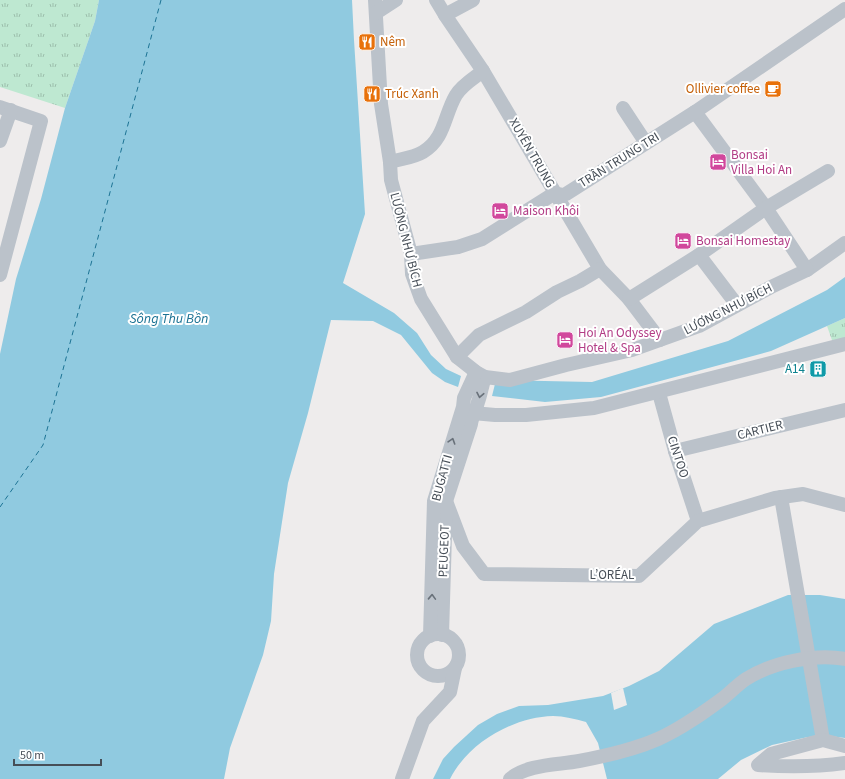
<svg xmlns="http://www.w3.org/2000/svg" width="845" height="779" font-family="'Source Sans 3',sans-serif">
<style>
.park{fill:url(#park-tufts)}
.water{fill:#90cae0}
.pier{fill:#eeecec}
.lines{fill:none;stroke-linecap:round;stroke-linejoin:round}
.ferry{stroke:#1c7394;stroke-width:1;stroke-dasharray:5 4;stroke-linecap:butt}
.minor{stroke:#bbc2ca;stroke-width:14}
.oneway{stroke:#69717a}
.labels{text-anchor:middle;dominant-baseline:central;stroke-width:4;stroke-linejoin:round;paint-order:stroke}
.food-label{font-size:13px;fill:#c56008;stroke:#fff;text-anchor:start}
.street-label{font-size:13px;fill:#464e57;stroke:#fff}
.hotel-label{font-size:13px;fill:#b23c85;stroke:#fff;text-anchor:start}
.culture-label{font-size:13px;fill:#0d838f;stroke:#fff;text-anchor:end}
.water-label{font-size:14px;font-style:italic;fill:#1c7394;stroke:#fff}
</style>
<defs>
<pattern id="park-tufts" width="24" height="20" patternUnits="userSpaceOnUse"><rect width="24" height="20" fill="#bee8d1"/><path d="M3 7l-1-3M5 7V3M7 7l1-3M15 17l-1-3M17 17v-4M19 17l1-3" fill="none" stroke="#9cbeac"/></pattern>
</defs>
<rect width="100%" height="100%" fill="#eeecec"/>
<g class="park">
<path d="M0 0H99L95 21 65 108 0 87Z"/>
<path d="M845 318V340L833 343 827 326Z"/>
</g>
<g class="water">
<path d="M99 0H352L354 40 365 214 343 283 394 313 417 333 431 355 446 369 461 376 458 387 445 382 432 373 401 335 373 321 331 320 308 413 288 483 274 574 271 621 263 655 230 748 224 779H0V354L16 279 41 199 65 108 95 21Z"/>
<path d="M845 277V318L771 351 601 397 545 402 492 396 496 380 592 382 728 341 827 290Z"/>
<path d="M788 595H820L845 599V738L830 736 808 737 772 745 741 760 718 779H607L598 743 586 722C575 719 564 716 553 716 513 717 468 743 450 779H433L443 759 454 747 478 725 497 714 519 706 548 705 603 696 629 686 659 671 714 624Z"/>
</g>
<path class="pier" d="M623 688 627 705 614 710 611 693Z"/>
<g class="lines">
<path class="ferry" d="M0 507 43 445 161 0"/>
<g class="minor">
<path d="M375 0 381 104 390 162 391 180 411 254 412 274 421 299 457 357 476 372 485 377 510 380 566 365 632 350 699 326 771 287 807 270 845 243"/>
<path d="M436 0 445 15 483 71 600 269 629 299 660 340"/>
<path d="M376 13 396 0"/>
<path d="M445 15 473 0"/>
<path d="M0 107 41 121 0 275"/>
<path d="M623 108 646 143"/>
<path d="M695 112 766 208 807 270"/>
<path d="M0 141 11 110"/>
<path d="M390 162C400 159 413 158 423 152 445 139 444 115 456 95 462 85 474 78 483 71"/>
<path d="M411 254 458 247 482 239 555 193 561 195 566 194 695 112 845 9"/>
<path d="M699 255 737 305"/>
<path d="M629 299 699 255 766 208 828 171"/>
<path d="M457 357 479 335 526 312 557 292 580 281 600 269"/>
<path d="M659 393 675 451 698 521"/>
<path d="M473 413 495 415H526L594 408 845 344"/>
<path d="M675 451 845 410"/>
<path d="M781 497 823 740"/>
<path d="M446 501 463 546 484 574 639 576 698 521 775 498 803 494 845 505"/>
<circle cx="438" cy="655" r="21"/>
<path d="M442 635 446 501 471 424C472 416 476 410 478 402 481 394 482 385 485 377"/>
<path d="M430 636 434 501 463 407 464 398 476 372"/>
<path d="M845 746 823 740 771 754 758 765C787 767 816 767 845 763"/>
<path d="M402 779 423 721 450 692 455 668"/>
<path d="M510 779C527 764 558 765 579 761 606 756 633 750 658 739 681 729 703 713 722 699 730 693 737 685 746 679 771 663 815 653 845 659"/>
</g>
</g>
<defs><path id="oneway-chevron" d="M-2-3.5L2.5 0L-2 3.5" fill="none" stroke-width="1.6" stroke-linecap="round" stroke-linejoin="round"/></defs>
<g class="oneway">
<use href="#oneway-chevron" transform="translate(480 395) rotate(101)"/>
<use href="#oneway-chevron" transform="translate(452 441) rotate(-72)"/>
<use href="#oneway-chevron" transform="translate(432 597) rotate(-88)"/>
</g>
<defs>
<symbol id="restaurant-square" viewBox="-11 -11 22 22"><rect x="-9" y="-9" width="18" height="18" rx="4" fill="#e8710a" stroke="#fff"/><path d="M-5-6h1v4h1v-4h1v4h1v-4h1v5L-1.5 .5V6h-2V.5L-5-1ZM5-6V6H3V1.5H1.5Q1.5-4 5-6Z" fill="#fff"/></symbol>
<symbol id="cafe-square" viewBox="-11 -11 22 22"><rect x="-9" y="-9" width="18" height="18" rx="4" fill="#e8710a" stroke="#fff"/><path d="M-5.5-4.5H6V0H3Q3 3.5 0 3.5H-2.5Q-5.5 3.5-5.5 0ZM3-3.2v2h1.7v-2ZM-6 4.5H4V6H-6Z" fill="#fff"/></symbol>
<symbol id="hotel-square" viewBox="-11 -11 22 22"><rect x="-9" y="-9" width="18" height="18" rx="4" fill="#d1479c" stroke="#fff"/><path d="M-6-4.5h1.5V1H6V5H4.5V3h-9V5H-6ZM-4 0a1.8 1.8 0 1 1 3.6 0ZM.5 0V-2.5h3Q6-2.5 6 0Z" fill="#fff"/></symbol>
<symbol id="building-square" viewBox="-11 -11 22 22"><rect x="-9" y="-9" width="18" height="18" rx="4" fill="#0f9aa8" stroke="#fff"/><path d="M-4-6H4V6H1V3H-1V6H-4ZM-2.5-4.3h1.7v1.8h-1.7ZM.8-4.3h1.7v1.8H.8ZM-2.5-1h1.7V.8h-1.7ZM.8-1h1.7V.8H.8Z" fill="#fff"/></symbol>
</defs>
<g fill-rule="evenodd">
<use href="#restaurant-square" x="357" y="32" width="20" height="20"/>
<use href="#cafe-square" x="763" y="79" width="20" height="20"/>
<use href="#restaurant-square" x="362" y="84" width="20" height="20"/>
<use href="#hotel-square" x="708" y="152" width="20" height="20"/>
<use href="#hotel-square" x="490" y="201" width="20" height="20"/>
<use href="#hotel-square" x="673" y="231" width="20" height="20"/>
<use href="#hotel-square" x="555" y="330" width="20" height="20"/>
<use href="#building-square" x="808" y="359" width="20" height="20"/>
</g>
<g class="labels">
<g class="food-label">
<text x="380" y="42">Nêm</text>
<text x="760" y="89" text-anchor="end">Ollivier coffee</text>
<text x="385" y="94">Trúc Xanh</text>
</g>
<g class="street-label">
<text transform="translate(532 153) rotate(60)">XUYÊN TRUNG</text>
<text transform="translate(619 160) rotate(-32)">TRẦN TRUNG TRI</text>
<text transform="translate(406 240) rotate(76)">LƯƠNG NHƯ BÍCH</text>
<text transform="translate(728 309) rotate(-27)">LƯƠNG NHƯ BÍCH</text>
<text transform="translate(760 430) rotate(-14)">CARTIER</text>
<text transform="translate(678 457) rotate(72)">CINTOO</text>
<text transform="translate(442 478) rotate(-75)">BUGATTI</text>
<text transform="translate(444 551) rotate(-88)">PEUGEOT</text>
<text x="612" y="575">L’ORÉAL</text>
</g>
<g class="hotel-label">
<text x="731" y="155">Bonsai<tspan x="731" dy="15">Villa Hoi An</tspan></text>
<text x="513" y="211">Maison Khôi</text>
<text x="696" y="241">Bonsai Homestay</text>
<text x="578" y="333">Hoi An Odyssey<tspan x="578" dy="15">Hotel &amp; Spa</tspan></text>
</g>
<g class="culture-label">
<text x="805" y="369">A14</text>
</g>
<g class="water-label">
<text x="169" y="319">Sông Thu Bồn</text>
</g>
</g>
<path d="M14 759v6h87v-6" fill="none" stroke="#464e57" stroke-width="2"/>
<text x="20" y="759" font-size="12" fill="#464e57" stroke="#ffffff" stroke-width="3" paint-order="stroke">50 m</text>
</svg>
